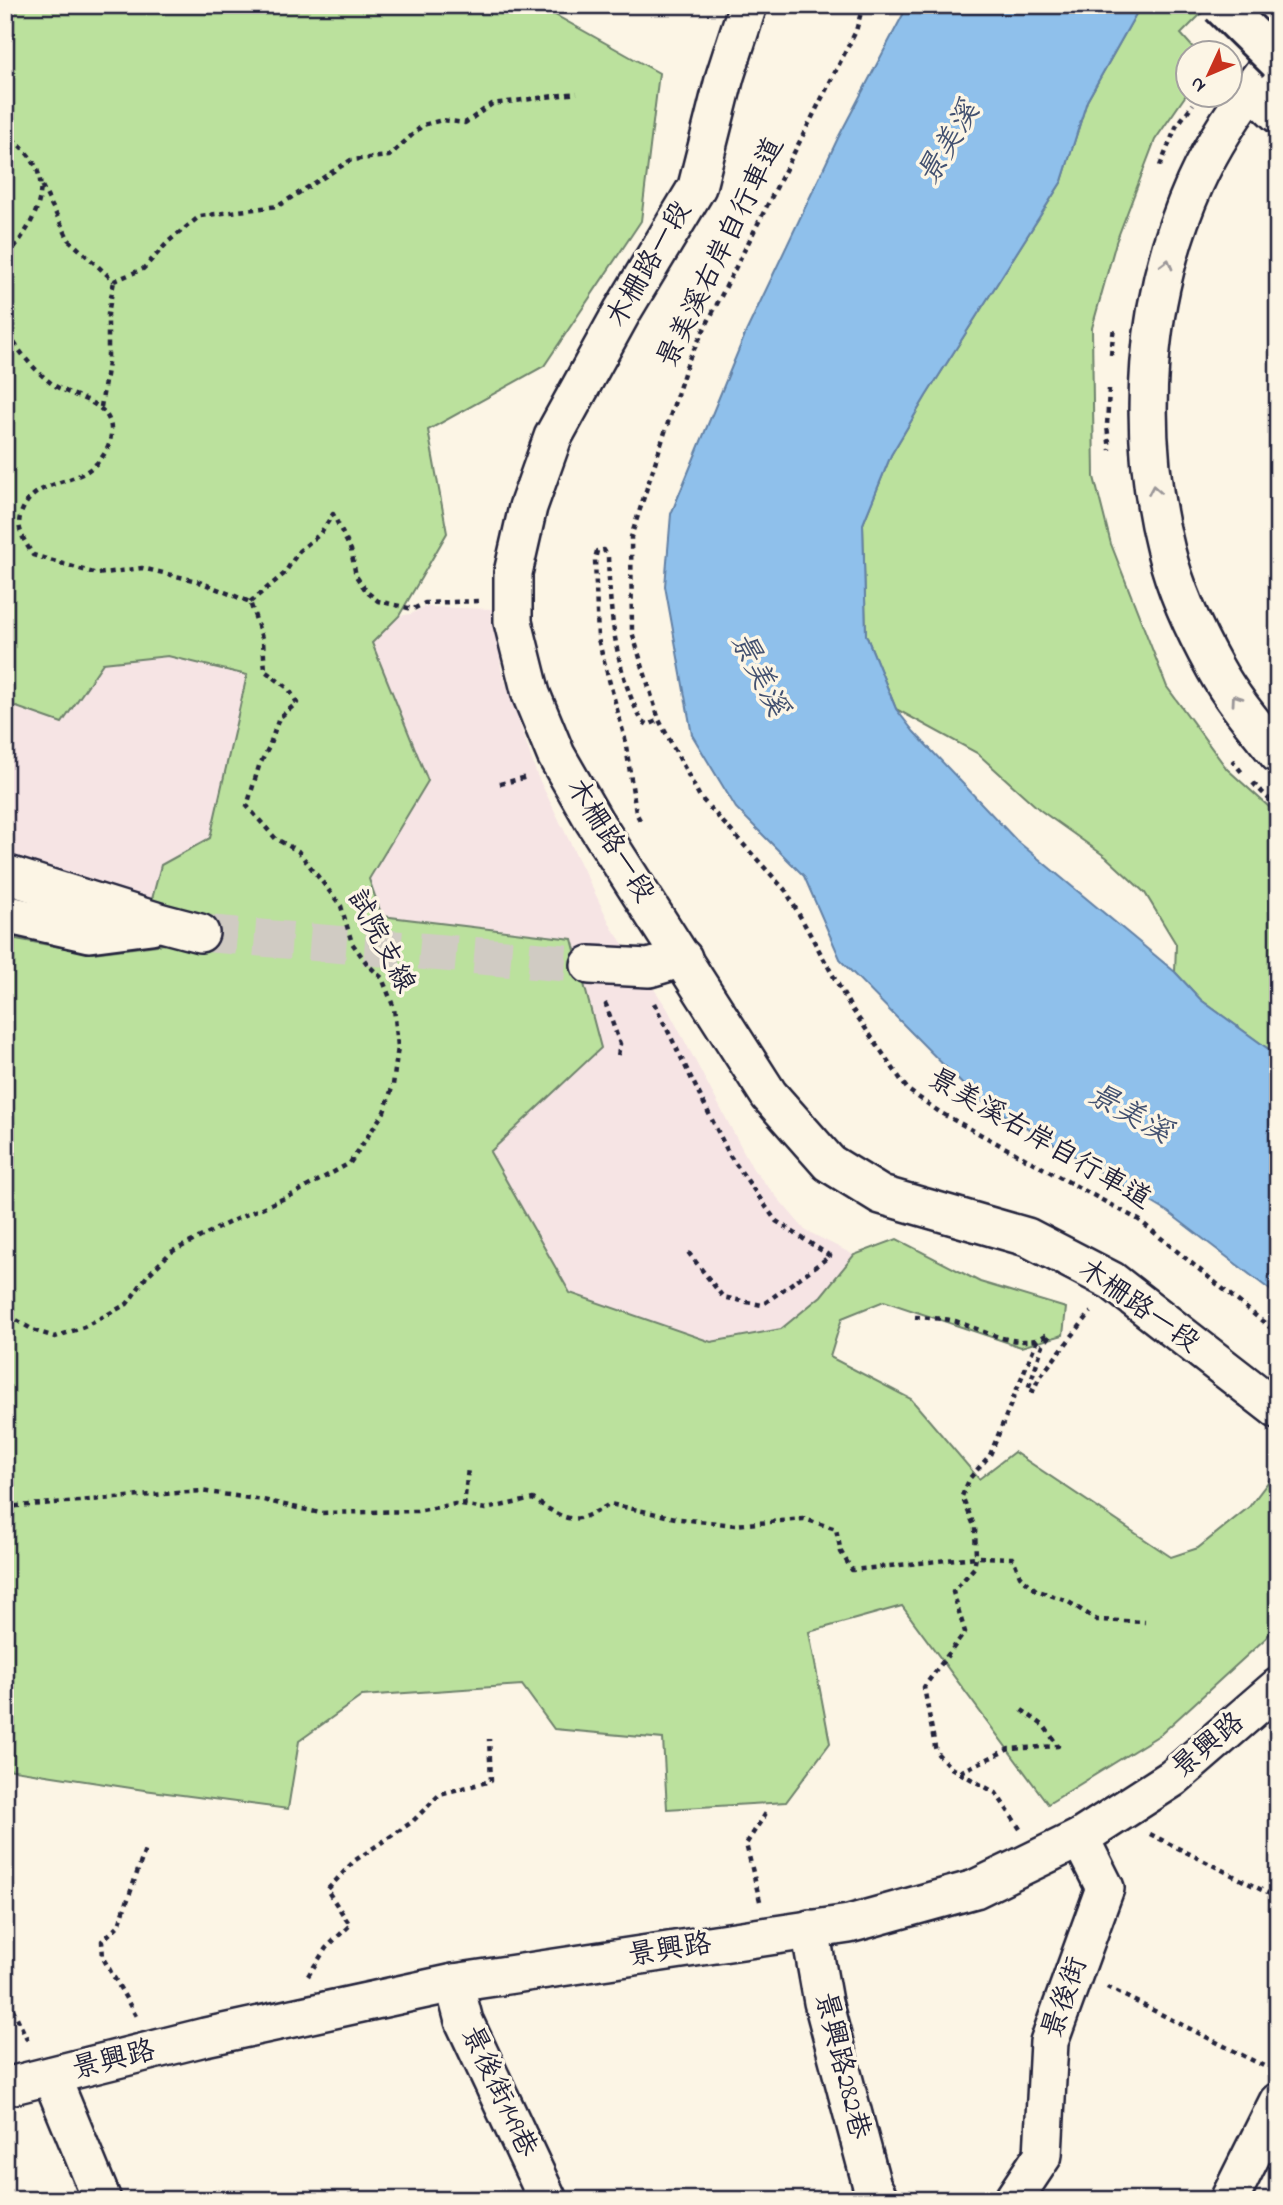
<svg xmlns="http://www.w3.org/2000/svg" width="1283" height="2205" font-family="'Indie Flower','LXGW WenKai TC',sans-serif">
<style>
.built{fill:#f6e4e4}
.green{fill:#bbe19d;stroke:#6e826c;stroke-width:2}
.water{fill:#8fc0eb;stroke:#6381a5;stroke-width:2}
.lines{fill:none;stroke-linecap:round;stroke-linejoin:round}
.minor-tunnel{stroke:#d0cbc3;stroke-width:37;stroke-dasharray:37 18;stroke-linecap:butt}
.minor-casing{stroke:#22223b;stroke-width:42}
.path{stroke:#22223b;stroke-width:4.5;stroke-dasharray:5 5;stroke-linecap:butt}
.minor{stroke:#fcf5e5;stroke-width:37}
.major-bridge-casing{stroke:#22223b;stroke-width:44;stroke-linecap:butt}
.major-bridge{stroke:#fcf5e5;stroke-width:38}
.oneway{stroke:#9a9698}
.labels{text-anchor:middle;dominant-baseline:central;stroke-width:7;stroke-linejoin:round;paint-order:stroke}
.street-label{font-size:28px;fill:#22223b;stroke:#fcf5e5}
.water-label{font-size:30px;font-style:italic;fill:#435170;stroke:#fcf5e5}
</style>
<rect width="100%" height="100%" fill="#fcf5e5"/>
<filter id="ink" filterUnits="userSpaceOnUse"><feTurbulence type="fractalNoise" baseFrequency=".0143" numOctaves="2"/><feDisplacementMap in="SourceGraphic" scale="14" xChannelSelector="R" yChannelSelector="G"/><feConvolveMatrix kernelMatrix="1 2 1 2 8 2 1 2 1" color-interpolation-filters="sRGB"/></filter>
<g filter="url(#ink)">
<g class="built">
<path d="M424 607 497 609 501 668 537 775 612 928 667 1008 753 1169 805 1230 854 1255 821 1296 781 1329 711 1342 570 1293 490 1152 601 1048 572 939 382 916 369 879 428 780 372 643 399 616 411 614Z"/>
<path d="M168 656 247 675 210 838 162 865 189 941 93 953 5 937V703L62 722 103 663Z"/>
</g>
<g class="green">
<path d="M5 5H552L550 12 659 73 641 221 544 366 428 430 447 533 399 616 372 643 428 781 369 879 382 916 572 939 601 1048 490 1152 570 1293 711 1342 781 1329 821 1296 854 1255 897 1239 980 1282 1066 1308 1063 1335 1021 1347 884 1301 842 1318 830 1357 911 1399 979 1479 1014 1452 1171 1557 1198 1548 1249 1507 1278 1469V1624L1266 1638 1161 1734 1048 1804 902 1606 809 1632 830 1743 786 1802 667 1809 663 1739 554 1729 522 1685 362 1696 299 1741 288 1809 144 1790 7 1769 5 937 93 953 189 941 151 903 161 865 210 838 247 675 168 656 103 663 62 723 5 703Z"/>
<path d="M1141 5H1210L1181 34 1197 52H1188V92L1155 140 1116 242 1092 328 1094 477 1111 544 1167 687 1227 769 1278 815V1056L1201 1000 1175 972 1176 944 1145 893 1106 857 1040 810 977 753 896 709 866 635 863 524 891 455 926 396 1062 181 1087 101Z"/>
</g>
<path class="water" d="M908 5H1141L1087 101 1062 181 926 396 891 455 863 524 866 635 896 709 914 732 1016 840 1175 972 1201 1000 1278 1056V1296L1168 1212 975 1097 841 961 804 876 736 808 692 735 665 586 671 514 746 332 838 138Z"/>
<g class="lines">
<path class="minor-tunnel" d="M200 933 590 965"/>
<defs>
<g id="minor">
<path d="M748 5 725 76 697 187 623 310 553 437 528 507 513 573V622L531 694 556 755 594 821 769 1095 829 1163 881 1195 1027 1237 1112 1281 1278 1410"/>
<path d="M1278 54C1246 94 1216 136 1195 183 1144 297 1135 430 1166 551 1176 591 1195 632 1215 668 1232 699 1256 727 1278 754"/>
<path d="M1251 88 1278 114"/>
<path d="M5 874 162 923 200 933"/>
<path d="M5 914 89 933 151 925"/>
<path d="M590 965 649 968 683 958"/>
<path d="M810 1929 823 2002 872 2186 880 2200"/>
<path d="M454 1983 464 2021 548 2200"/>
<path d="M51 2076 102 2200"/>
<path d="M5 2087 205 2037 454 1983 849 1924 975 1889 1080 1838 1173 1778 1278 1687"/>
<path d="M1013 2200 1043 2155 1049 2042 1105 1888 1080 1838"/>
<path d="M1229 2200 1278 2102"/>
</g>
</defs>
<use href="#minor" class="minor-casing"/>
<g class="path">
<path d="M863 5 856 31 688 361 631 537 632 632 659 720 700 797 786 891 850 1006 908 1090 941 1113 1139 1220 1278 1334"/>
<path d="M5 132C15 141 29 153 35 165 52 198 26 234 5 259"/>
<path d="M1160 166 1176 127 1193 104"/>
<path d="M42 186 69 240 114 281"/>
<path d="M114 281 143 269 169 241 200 216 278 206 351 160 389 156 423 125 442 120 465 123 492 104 577 93"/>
<path d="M5 325C14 347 32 368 51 383 73 400 119 400 110 441 107 454 95 467 84 473 61 485 33 484 22 511 19 517 18 525 21 532 23 540 29 548 33 555L97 574 142 568 197 581 250 602 263 641 265 671 289 689 297 703 279 718 269 747 259 766 247 806 276 839 298 851 341 906 352 943 368 965 382 978 394 1008 398 1047 393 1085 384 1112 350 1163 294 1194 234 1220 171 1252 147 1276 127 1304 84 1327 55 1337 33 1330 5 1313"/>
<path d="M1111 355 1114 326"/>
<path d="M1109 389 1107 426 1110 450"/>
<path d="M101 407 108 363V314L114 281"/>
<path d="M250 602 284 574 299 551 320 534 333 514 351 550 356 576 367 592 378 601 413 609 425 603 478 601"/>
<path d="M1232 760 1244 775"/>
<path d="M1253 783 1278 808"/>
<path d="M500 784 527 777"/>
<path d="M640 820 636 813 625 739 598 639 595 559 597 551 604 550 608 557C610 613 615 671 642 721L648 725 659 720"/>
<path d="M654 1003 730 1156 776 1221 830 1256 762 1305 723 1297 688 1252"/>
<path d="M608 1004 606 1005 620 1044 618 1056"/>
<path d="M915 1317C928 1318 942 1318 955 1321 983 1330 1006 1345 1036 1340"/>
<path d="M464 1506 468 1468"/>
<path d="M5 1507 201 1491 263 1500 320 1513 417 1511 455 1504 486 1509 533 1499C569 1522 572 1526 610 1504L680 1519 735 1525 804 1519 836 1529 841 1552 852 1570 976 1557 1013 1558 1020 1576 1036 1590 1067 1601 1097 1620 1145 1622"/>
<path d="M960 1772 1009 1749 1058 1746 1044 1726 1019 1708"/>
<path d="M1020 1829 996 1793 951 1768 936 1752 924 1687 965 1632 953 1592 974 1568 976 1557 975 1528 962 1496 970 1478 990 1455 1037 1340 1048 1334 1050 1336 1043 1345 1028 1389 1033 1391 1039 1378 1091 1312"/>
<path d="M1150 1834 1278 1898"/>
<path d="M760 1901 746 1844 768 1810"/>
<path d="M308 1976 326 1948 350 1925 327 1890 354 1861 412 1822 440 1794 491 1781 489 1739"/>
<path d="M1107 1987 1268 2068"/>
<path d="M5 2006 11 2005 29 2043"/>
<path d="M136 2016 103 1958 102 1941 119 1925 145 1850"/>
</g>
<use href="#minor" class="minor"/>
<defs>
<path id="major-bridge" d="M1221 5 1278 61"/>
</defs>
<use href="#major-bridge" class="major-bridge-casing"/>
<use href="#major-bridge" class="major-bridge"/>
</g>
<defs><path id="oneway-chevron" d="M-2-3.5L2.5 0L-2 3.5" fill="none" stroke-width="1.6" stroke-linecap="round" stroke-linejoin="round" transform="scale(1.75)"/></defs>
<g class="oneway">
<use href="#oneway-chevron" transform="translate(1167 264) rotate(-75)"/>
<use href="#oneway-chevron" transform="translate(1154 490) rotate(-100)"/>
<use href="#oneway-chevron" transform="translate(1236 699) rotate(-125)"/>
</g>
</g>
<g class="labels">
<g class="street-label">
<text transform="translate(722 253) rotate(-64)">景美溪右岸自行車道</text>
<text transform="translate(650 265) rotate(-60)">木柵路一段</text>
<text transform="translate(609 841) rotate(58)">木柵路一段</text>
<text transform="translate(380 942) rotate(62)">試院支線</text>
<text transform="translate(1039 1140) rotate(30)">景美溪右岸自行車道</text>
<text transform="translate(1138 1307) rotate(35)">木柵路一段</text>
<text transform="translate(1209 1746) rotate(-40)">景興路</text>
<text transform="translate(670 1951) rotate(-9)">景興路</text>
<text transform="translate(1066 1998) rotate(-71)">景後街</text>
<text transform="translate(114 2061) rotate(-14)">景興路</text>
<text transform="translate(841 2066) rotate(76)">景興路282巷</text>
<text transform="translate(498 2092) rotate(65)">景後街149巷</text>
</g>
<g class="water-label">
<text transform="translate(950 144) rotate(-59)">景美溪</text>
<text transform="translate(758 675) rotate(63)">景美溪</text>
<text transform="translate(1129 1115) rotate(29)">景美溪</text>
</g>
</g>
<rect width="1283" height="2205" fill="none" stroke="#fcf5e5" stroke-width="28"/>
<rect x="14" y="14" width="1255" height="2177" fill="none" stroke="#22223b" stroke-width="2.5" filter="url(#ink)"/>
<g transform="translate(1209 74) rotate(226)"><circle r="33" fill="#fcf5e5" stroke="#a5a1a1" stroke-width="2"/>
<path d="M0-5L12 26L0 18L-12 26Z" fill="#c8321e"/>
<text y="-10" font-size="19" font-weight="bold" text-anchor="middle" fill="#22223b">N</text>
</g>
</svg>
